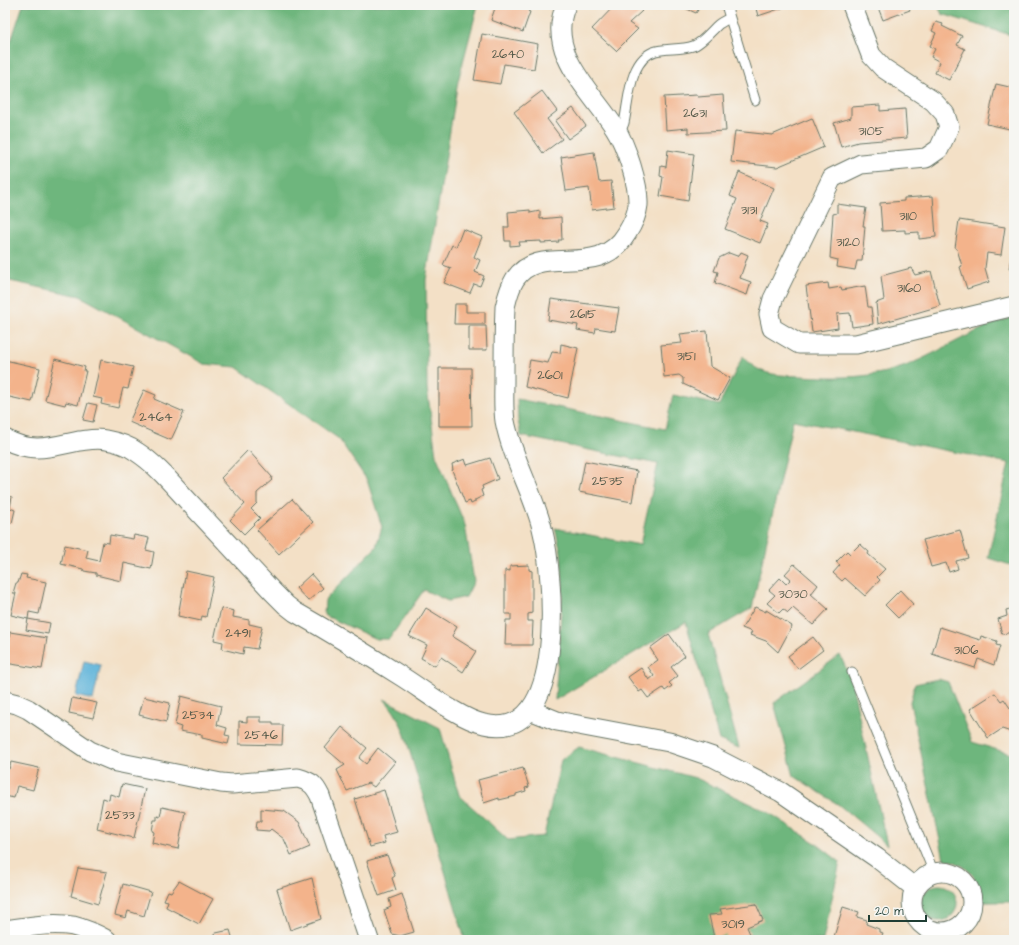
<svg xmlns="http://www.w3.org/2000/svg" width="1019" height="945" font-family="'Architects Daughter',sans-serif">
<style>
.forest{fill:#6eb67d;stroke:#467a58}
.water{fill:#5cb2d9;stroke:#3e7886}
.building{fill:#f3b38b}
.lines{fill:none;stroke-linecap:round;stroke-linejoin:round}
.lane-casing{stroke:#697667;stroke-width:11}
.street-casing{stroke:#697667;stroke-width:21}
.lane{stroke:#fff;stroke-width:9}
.street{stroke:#fff;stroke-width:19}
.labels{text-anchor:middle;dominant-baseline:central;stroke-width:3.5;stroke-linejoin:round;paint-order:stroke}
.number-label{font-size:13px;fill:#545a4a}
</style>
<rect width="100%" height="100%" fill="#f6f6f2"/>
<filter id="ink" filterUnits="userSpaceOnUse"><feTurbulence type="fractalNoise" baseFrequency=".025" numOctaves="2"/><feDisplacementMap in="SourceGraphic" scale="8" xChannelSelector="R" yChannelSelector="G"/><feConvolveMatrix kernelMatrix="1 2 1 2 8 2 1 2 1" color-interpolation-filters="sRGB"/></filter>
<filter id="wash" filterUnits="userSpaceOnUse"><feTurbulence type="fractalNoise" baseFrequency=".012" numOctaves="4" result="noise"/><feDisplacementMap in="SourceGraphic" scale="16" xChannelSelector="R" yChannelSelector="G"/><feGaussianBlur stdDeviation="0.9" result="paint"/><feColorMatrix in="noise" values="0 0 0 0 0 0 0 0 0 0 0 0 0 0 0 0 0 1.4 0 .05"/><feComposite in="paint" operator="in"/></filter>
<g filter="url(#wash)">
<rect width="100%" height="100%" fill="#f3e0c6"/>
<g class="forest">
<path d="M23 5H478L458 81 426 280 427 388 436 455 465 525 474 581 466 597 448 601 424 590 389 639H376L324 615 325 600 376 547 382 527 367 480 339 439 236 367 204 364 80 296 5 280V47L11 41Z"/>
<path d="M937 5H1014V36L942 14Z"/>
<path d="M1014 317V566L988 558 1009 463 793 420 752 608 708 634 739 748 719 740 686 622 555 700 563 586 561 552 555 528 640 545 658 464 521 436 518 420 517 399 665 429 673 395 719 405 743 356C759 376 776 375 801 376 838 378 873 379 908 365 944 350 977 327 1014 317Z"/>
<path d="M840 655 851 679 887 845 839 805 794 776 774 703Z"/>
<path d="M938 679 948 682 972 742 1014 755V902H983C980 879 967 863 944 859L910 702 915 684Z"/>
<path d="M384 699 440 728 459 795 508 840 544 836 561 760 579 747 696 778 768 812 817 844 840 862 823 940H465L405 735C400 721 394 710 384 699Z"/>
<circle cx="939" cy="903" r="18"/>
</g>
<path class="water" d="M84 661 101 665 93 700 76 696Z"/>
<g id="blocks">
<g class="building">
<path d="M496 5H531L528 11 530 12 523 32 491 20Z"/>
<path d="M615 5H636L642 11 629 23 638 29 616 51 592 29Z"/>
<path d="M678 5H701L696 13Z"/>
<path d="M755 5H791L758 16Z"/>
<path d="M877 5H908L910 10 883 20Z"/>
<path d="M936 22 943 24 942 26 962 36 957 45 965 49 949 80 935 73 940 62 931 57 935 49 930 46 936 33 932 31Z"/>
<path d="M482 34 538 44 534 69 504 64 500 84 474 80Z"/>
<path d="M996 84 1014 88V130L987 124Z"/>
<path d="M542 91 557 111 547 119 562 139 543 153 514 112Z"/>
<path d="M697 95 698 97 723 95 726 131 688 133V128L666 130 664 97Z"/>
<path d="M880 105V111L905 109 907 138 858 142 841 147 834 123 851 118V107Z"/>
<path d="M573 108 586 126 568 139 555 121Z"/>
<path d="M812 118 824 147 777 167 731 162 735 131 772 135Z"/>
<path d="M668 150 694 154 688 201 660 196 663 177 660 176 661 166 666 167Z"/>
<path d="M594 152 599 182 611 181 614 207 592 210 589 188 566 191 561 157Z"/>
<path d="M739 172 774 188 760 221 768 224 760 243 725 229 737 199 730 196Z"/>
<path d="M933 196 936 237 919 239V232L905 233V230L882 231 880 203 904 201V198Z"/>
<path d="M837 204 866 208 863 226H865L862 261H857L855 270 837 267 838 260 830 258 833 214 837 213Z"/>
<path d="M530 210V213L540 211V219L561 217 562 240H558L559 242 541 243V241L519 242 520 245 510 246V241H505L504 227H509L508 212Z"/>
<path d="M959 220 1005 227 1001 255 987 253 985 268 989 282 967 289 960 267 962 266 957 249 955 248Z"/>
<path d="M463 229 482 237 474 257 480 260 475 272 484 276 480 286 474 284 470 293 444 283 451 268 443 265 452 245 456 247Z"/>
<path d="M1013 243H1014V270L1009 269Z"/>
<path d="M741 252 748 255 740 278 751 282 747 295 715 283 718 272 714 271 719 258 729 253 737 256 740 254Z"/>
<path d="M911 268 915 275 931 271 940 306 878 324 876 303 884 300 881 276Z"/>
<path d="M828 283 829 289 841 287 842 290 865 286 868 307H871L873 324 852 327 850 313 837 314 838 328 812 332 806 286Z"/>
<path d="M551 299 619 308 615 331 596 328 595 333 577 330 578 325 548 320Z"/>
<path d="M455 304H466V312H485V324H454Z"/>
<path d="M469 326H486L487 350H469Z"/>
<path d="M707 331 710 366 730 378 718 400 683 384V378L679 375 664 377 661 345 682 343 680 334Z"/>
<path d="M561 344 578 348 568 398 525 387 530 360 548 363 552 352 560 353Z"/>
<path d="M55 359 85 367 84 371H86L78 405 66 402 65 405 45 400Z"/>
<path d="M5 360 40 368 32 402 5 396Z"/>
<path d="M101 360 133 367 128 389 123 388 118 408 101 404 102 399 93 397Z"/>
<path d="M439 368H471L472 426H439Z"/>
<path d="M144 390 156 395 154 399 184 412 171 440 129 422Z"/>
<path d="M88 403 97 405 93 422 83 420Z"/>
<path d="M248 450 272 477 271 479 272 480 257 493V503L251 509 260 518 244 534 230 520 245 504 221 478Z"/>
<path d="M490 458 498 479 482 486 483 489 481 490 483 496 475 500V502L471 504 470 501 465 503 452 470H453L452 464 465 459 467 465Z"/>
<path d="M585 461 637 471 632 502 579 492Z"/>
<path d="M5 496 12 497 10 508 15 510 12 523 5 522Z"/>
<path d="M292 499 313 522 279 554 257 530Z"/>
<path d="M960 530 968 558 956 561 958 569 949 572 946 563 931 567 923 540Z"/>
<path d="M110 535 133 539 134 535 149 538 146 550 154 552 151 569 124 563 121 581 96 575V573L84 571 83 569 61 564 65 545 88 550 86 558 99 561 103 542 109 543Z"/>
<path d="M860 544 869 552 868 554 885 569 877 577 880 580 865 596 845 578 842 581 833 573 840 565 836 562 847 551 850 554Z"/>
<path d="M794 564 818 585 811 594 828 609 813 625 793 608 788 613 783 609 779 613 767 603 775 595 769 590 780 578 786 584 791 579 785 574Z"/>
<path d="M529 565V570L532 571V613L528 614V621H533L532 645H505L506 620H511V614H505V570L510 571V566Z"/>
<path d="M186 571 214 577 206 617 202 616 201 621 178 616Z"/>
<path d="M21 574 27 575 26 578 46 582 39 614 29 612 28 619 11 615 16 593H13L16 583H18Z"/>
<path d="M311 574 323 588 308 601 296 588Z"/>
<path d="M900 590 913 604 898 618 885 605Z"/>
<path d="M755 607 766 612V610L792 626 778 652 766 641 750 635 752 632 742 628Z"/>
<path d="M221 608 234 611 233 617 249 620V624L262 627 257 649 244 647 243 654 222 649 223 642 214 640Z"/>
<path d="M426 608 457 627 452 636 476 651 463 672 441 657 435 666 421 658 427 645 409 636Z"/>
<path d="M1014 608V634L1013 632 1002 634 998 619 1007 616 1006 610Z"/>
<path d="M28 619 50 623 48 634 26 630Z"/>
<path d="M940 627 980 640 981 636 997 641 996 645 1000 646 994 665 978 659 975 668 932 654Z"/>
<path d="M10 632 47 638 42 669 5 663V652H7Z"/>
<path d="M669 634 685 656 671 667 678 676 669 683 672 686 665 691 663 688 648 698 642 690 639 692 628 677 641 668 649 680 654 676 648 667 658 660 650 648Z"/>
<path d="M813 637 823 650 798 669 788 656Z"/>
<path d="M995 693 1001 701 1004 699 1010 708 1014 709V733L1002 729 988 738 970 709Z"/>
<path d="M181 696 221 706 217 725 227 728 225 735 230 736 228 744 202 738V735L180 731 181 727 175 725Z"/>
<path d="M144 697 170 703 166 722 139 715Z"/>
<path d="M72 698 97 703 93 718 69 713Z"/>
<path d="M247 717H261V722H273V725H283L282 745 239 744V721L247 722Z"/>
<path d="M342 727 367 748 359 758 366 764 378 748 395 762 374 787 368 783 347 791 337 770 345 765 325 748Z"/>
<path d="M11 762 39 768 33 790 17 786 14 798 5 796V775L6 769H9Z"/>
<path d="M523 768 529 787 525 788 526 791 516 794V796L499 800V798L484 803 478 780Z"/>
<path d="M122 784 145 789 134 838 97 829 103 798 109 800 110 794 119 797Z"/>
<path d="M384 790 397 832 383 836 385 843 370 847 355 799Z"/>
<path d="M162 807 185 812 178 849 152 843 154 832 152 831 154 820H157V816L160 817Z"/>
<path d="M261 809 284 811 299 822 310 847 291 855 284 839 271 829 269 831 256 830 257 821H261Z"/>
<path d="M387 855 395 876 392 878 396 890 379 896 367 861Z"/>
<path d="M78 868 107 872 98 904 71 896Z"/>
<path d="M312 878 321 919 290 930 277 889Z"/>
<path d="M179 881 213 899 199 924 166 907 168 901 164 900 168 891 171 892Z"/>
<path d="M123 884 151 892 144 916 128 911 126 918 115 915Z"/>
<path d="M402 894 414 932 400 936 392 934 384 910 391 907 389 899Z"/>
<path d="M756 904 763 920 747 927 750 934 733 940H726V935L714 938 709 915 722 914 720 909Z"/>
<path d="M843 907 859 912 857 917 867 920 866 924 879 929V932L883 933 880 940H833Z"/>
<path d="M230 930 233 940H207L216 933Z"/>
</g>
</g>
</g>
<g filter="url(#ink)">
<use href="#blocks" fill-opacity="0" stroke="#697667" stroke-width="1"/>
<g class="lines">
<defs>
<g id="lane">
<path d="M726 5 755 100"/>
<path d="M617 132 622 128 624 123C629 101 629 58 656 51 668 48 681 50 693 46 701 44 712 30 719 24 722 22 726 20 729 18"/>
<path d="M852 672 934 873"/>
</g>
<g id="street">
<path d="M852 5 871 55 883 68 933 101 945 114 949 127 939 149 926 158 861 164 832 178 773 299 769 314 772 328 799 344H856L1014 306"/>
<path d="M5 439C32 454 50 447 79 441 88 440 97 438 106 440 117 442 128 445 137 452 157 465 173 485 189 502 217 532 245 562 273 592L286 605 295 612C332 633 368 655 404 678 426 692 460 719 484 724 569 745 554 574 542 528 533 492 512 458 505 421 503 408 504 393 504 380 504 356 504 331 505 307 507 298 510 287 515 279 541 241 598 282 627 233 632 225 637 215 638 205 639 185 626 145 615 128 592 92 545 52 566 5"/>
<path d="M5 701 17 704 28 709 90 751 116 762 221 783 232 784 298 778C311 782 314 784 320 796L369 940"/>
<path d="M530 710 557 721 669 742 713 757 781 792 877 858 915 888"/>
<circle cx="942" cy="902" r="30"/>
<path d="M5 930C27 927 51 922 73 926 85 929 96 934 107 940"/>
</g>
</defs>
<use href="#lane" class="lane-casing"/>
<use href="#street" class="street-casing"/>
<use href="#lane" class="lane"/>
<use href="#street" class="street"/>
</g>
</g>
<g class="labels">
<g class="number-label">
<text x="508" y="54">2640</text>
<text x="695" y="113">2631</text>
<text x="871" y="131">3105</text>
<text x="749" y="210">3131</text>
<text x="908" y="216">3110</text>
<text x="848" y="242">3120</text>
<text x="909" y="288">3160</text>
<text x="583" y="314">2615</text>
<text x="686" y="356">3151</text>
<text x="550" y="375">2601</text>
<text x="156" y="417">2464</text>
<text x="608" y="481">2535</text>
<text x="793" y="594">3030</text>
<text x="238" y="633">2491</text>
<text x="966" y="650">3106</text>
<text x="198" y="715">2534</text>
<text x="261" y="735">2546</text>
<text x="120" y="815">2533</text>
<text x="733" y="924">3019</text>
</g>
</g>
<rect width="1019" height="945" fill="none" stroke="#f6f6f2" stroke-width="20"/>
<path d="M869 915v6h57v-6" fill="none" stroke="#1f3d34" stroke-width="2"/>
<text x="875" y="915" font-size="12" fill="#1f3d34" stroke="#f6f6f2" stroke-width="3" paint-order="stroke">20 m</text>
</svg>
